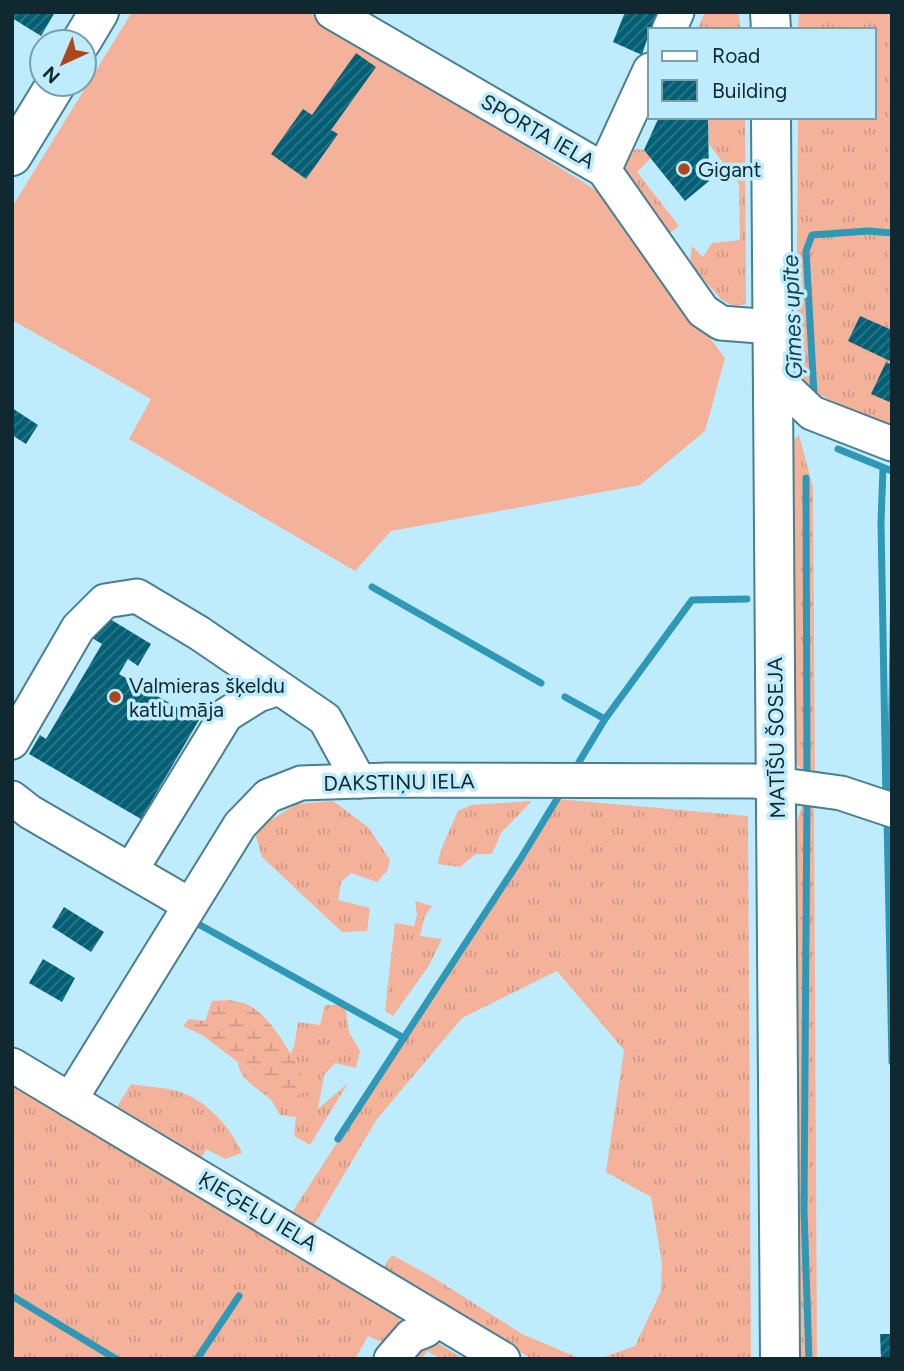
<svg xmlns="http://www.w3.org/2000/svg" width="904" height="1371" font-family="Figtree,sans-serif">
<style>
.grass{fill:url(#grass-tufts)}
.wetland{fill:url(#wetland-marsh)}
.garden{fill:#f4b29a}
.water{fill:url(#water-ripples)}
.lines{fill:none;stroke-linecap:round;stroke-linejoin:round}
.stream{stroke:#2f98b6;stroke-width:7}
.building{fill:url(#building-hatch)}
.minor-casing{stroke:#487f91;stroke-width:37}
.major-casing{stroke:#487f91;stroke-width:42}
.minor{stroke:#fff;stroke-width:33}
.major{stroke:#fff;stroke-width:38}
.poi-dot{fill:#ad471b;stroke:#beecfc;stroke-width:2.5}
.labels{text-anchor:middle;dominant-baseline:central;stroke-width:7;stroke-linejoin:round;paint-order:stroke}
.street-label{font-size:21px;fill:#10282f;stroke:#beecfc}
.poi-label{font-size:21px;fill:#10282f;stroke:#beecfc;text-anchor:start}
.water-label{font-size:23px;font-style:italic;fill:#164250;stroke:#beecfc}
</style>
<defs>
<pattern id="grass-tufts" width="24" height="20" patternUnits="userSpaceOnUse" patternTransform="scale(1.75)"><rect width="24" height="20" fill="#f4b29a"/><path d="M3 7l-1-3M5 7V3M7 7l1-3M15 17l-1-3M17 17v-4M19 17l1-3" fill="none" stroke="#d09985"/></pattern>
<pattern id="wetland-marsh" width="20" height="14" patternUnits="userSpaceOnUse" patternTransform="scale(1.75)"><rect width="20" height="14" fill="#f4b29a"/><path d="M1 5h8M5 5V1M11 12h8M15 12V8" fill="none" stroke="#d09985"/></pattern>
<pattern id="water-ripples" width="26" height="14" patternUnits="userSpaceOnUse" patternTransform="scale(1.75)"><rect width="26" height="14" fill="#2f98b6"/><path d="M2 4q2-2 4 0t4 0M15 11q2-2 4 0t4 0" fill="none" stroke="#277c94"/></pattern>
<pattern id="building-hatch" width="6" height="6" patternUnits="userSpaceOnUse" patternTransform="scale(1.75)"><rect width="6" height="6" fill="#035f75"/><path d="M-1 1l2-2M0 6l6-6M5 7l2-2" fill="none" stroke="#307788"/></pattern>
</defs>
<rect width="100%" height="100%" fill="#beecfc"/>
<g class="grass">
<path d="M705 12H738L741 30H697Z"/>
<path d="M799 12H892V432L796 382 798 117H874V30H798Z"/>
<path d="M708 117H745L746 304 734 306 722 300 695 270 690 259 692 246 703 257 712 243 740 240 739 184 709 144Z"/>
<path d="M636 149 644 150 651 158 637 172 679 226 667 235 613 166 617 158Z"/>
<path d="M799 435 813 487 815 771 802 769 795 763 792 455 795 439Z"/>
<path d="M557 799 748 816 751 1359H599L635 1346 661 1291 662 1263 651 1197 606 1172 624 1050 557 971 462 1018 377 1119 314 1225 289 1217 521 858Z"/>
<path d="M333 801 368 827 390 860 387 871 377 882 351 873 341 882 338 900 370 908 367 931 342 932 262 857 255 833 260 822 274 818 297 804Z"/>
<path d="M532 801 501 833 492 854H476L460 867 438 864 440 852 458 811 472 805Z"/>
<path d="M814 802 817 1359H801L794 831 802 806Z"/>
<path d="M415 901 432 906 425 916 420 936 442 939 428 967 393 1016 385 1011 395 923 414 926 417 915Z"/>
<path d="M325 1005H345L349 1032 360 1051 356 1068 335 1063 324 1075 318 1109 348 1083 310 1145 294 1136 296 1117 280 1115C277 1110 274 1104 271 1100 259 1088 239 1081 238 1062L250 1072 297 1094 309 1089 290 1054 294 1047 298 1022 320 1025Z"/>
<path d="M12 1080 399 1314C402 1326 394 1332 386 1341H379L368 1336 355 1359H12Z"/>
<path d="M131 1084C146 1087 165 1087 180 1092 206 1100 232 1129 242 1153L225 1159 206 1149 200 1162 112 1115Z"/>
<path d="M392 1255 434 1278 522 1334 581 1359H532L380 1272Z"/>
<path d="M428 1337 464 1359H441L427 1351 422 1359H415L414 1354Z"/>
</g>
<path class="wetland" d="M230 1000C235 1002 241 1002 246 1004 274 1016 295 1063 310 1089L288 1100 202 1035 183 1026 189 1019 205 1021 212 1001Z"/>
<path class="garden" d="M132 12H309L599 192 725 358 705 431 640 485 391 531 355 571 129 439 151 399 12 320V207Z"/>
<path class="water" d="M892 606V794L887 789 890 608Z"/>
<g class="lines">
<g class="stream">
<path d="M814 394 806 251 812 235 868 231 892 233"/>
<path d="M838 449 892 471"/>
<path d="M883 468 881 522 886 799"/>
<path d="M806 478 807 778"/>
<path d="M372 587 541 683"/>
<path d="M565 697 605 719"/>
<path d="M579 762 605 719 692 600 747 599"/>
<path d="M807 797 804 1210 809 1359"/>
<path d="M887 818 892 1062"/>
<path d="M200 925 404 1038"/>
<path d="M338 1139 521 858 557 799"/>
<path d="M12 1296 116 1359"/>
<path d="M197 1359 239 1296"/>
</g>
</g>
<g class="building">
<path d="M15 12H55L41 36 12 18Z"/>
<path d="M625 12H660L653 30H650L642 55 613 42Z"/>
<path d="M356 53 376 67 331 130 338 134 306 179 271 154 303 109 312 115Z"/>
<path d="M659 117H708L709 181 685 201 644 150Z"/>
<path d="M860 316 892 330V362L848 341Z"/>
<path d="M886 362 892 365V403L871 394Z"/>
<path d="M12 408 38 425 26 444 12 435Z"/>
<path d="M105 616 151 644 138 666 128 659 119 674 199 720 141 819 29 754 40 735 46 739 102 644 92 638Z"/>
<path d="M64 907 104 932 91 952 52 927Z"/>
<path d="M43 959 75 978 62 1002 29 983Z"/>
<path d="M880 1334H892V1359H881Z"/>
</g>
<g class="lines">
<defs>
<g id="minor">
<path d="M332 12 604 170 703 311 721 323 772 327"/>
<path d="M669 30 677 12"/>
<path d="M604 170 650 70"/>
<path d="M772 375 812 413 892 444"/>
<path d="M12 742 78 628 105 601 137 596 199 633 325 719 359 781"/>
<path d="M12 798 30 812 190 905"/>
<path d="M131 870 226 715 258 695 279 688"/>
<path d="M12 1065 503 1359"/>
<path d="M70 1100 240 825 268 796 301 783 388 780 754 781 841 793 892 810"/>
<path d="M391 1359 411 1336 426 1330 436 1319"/>
</g>
<g id="major">
<path d="M770 12 771 30"/>
<path d="M81 42 99 12"/>
<path d="M771 117 780 1359"/>
<path d="M12 156 56 84"/>
</g>
</defs>
<use href="#minor" class="minor-casing"/>
<use href="#major" class="major-casing"/>
<use href="#minor" class="minor"/>
<use href="#major" class="major"/>
</g>
<g class="poi-dot">
<circle cx="684" cy="169" r="7"/>
<circle cx="115" cy="697" r="7"/>
</g>
<g class="labels">
<g class="street-label">
<text transform="translate(538 131) rotate(30)">SPORTA IELA</text>
<text transform="translate(776 738) rotate(-91)">MATĪŠU ŠOSEJA</text>
<text transform="translate(399 782) rotate(-1)">DAKSTIŅU IELA</text>
<text transform="translate(258 1211) rotate(31)">ĶIEĢEĻU IELA</text>
</g>
<g class="poi-label">
<text x="698" y="169">Gigant</text>
<text x="129" y="685">Valmieras šķeldu<tspan x="129" dy="24">katlu māja</tspan></text>
</g>
<g class="water-label">
<text transform="translate(792 317) rotate(-92)">Ģīmes upīte</text>
</g>
</g>
<rect width="904" height="1371" fill="none" stroke="#10282f" stroke-width="28"/>
<rect x="648" y="28" width="228" height="91" fill="#beecfc" stroke="#789eaa" stroke-width="2"/>
<rect x="662" y="51" width="35" height="10" fill="#ffffff" stroke="#789eaa" stroke-width="2"/>
<text x="712" y="63" font-size="21" fill="#10282f">Road</text>
<rect x="662" y="80" width="35" height="21" fill="url(#building-hatch)" stroke="#789eaa" stroke-width="2"/>
<text x="712" y="98" font-size="21" fill="#10282f">Building</text>
<g transform="translate(63 63) rotate(224)"><circle r="33" fill="#beecfc" stroke="#789eaa" stroke-width="2"/>
<path d="M0-5L12 26L0 18L-12 26Z" fill="#ad471b"/>
<text y="-10" font-size="19" font-weight="bold" text-anchor="middle" fill="#10282f">N</text>
</g>
</svg>
